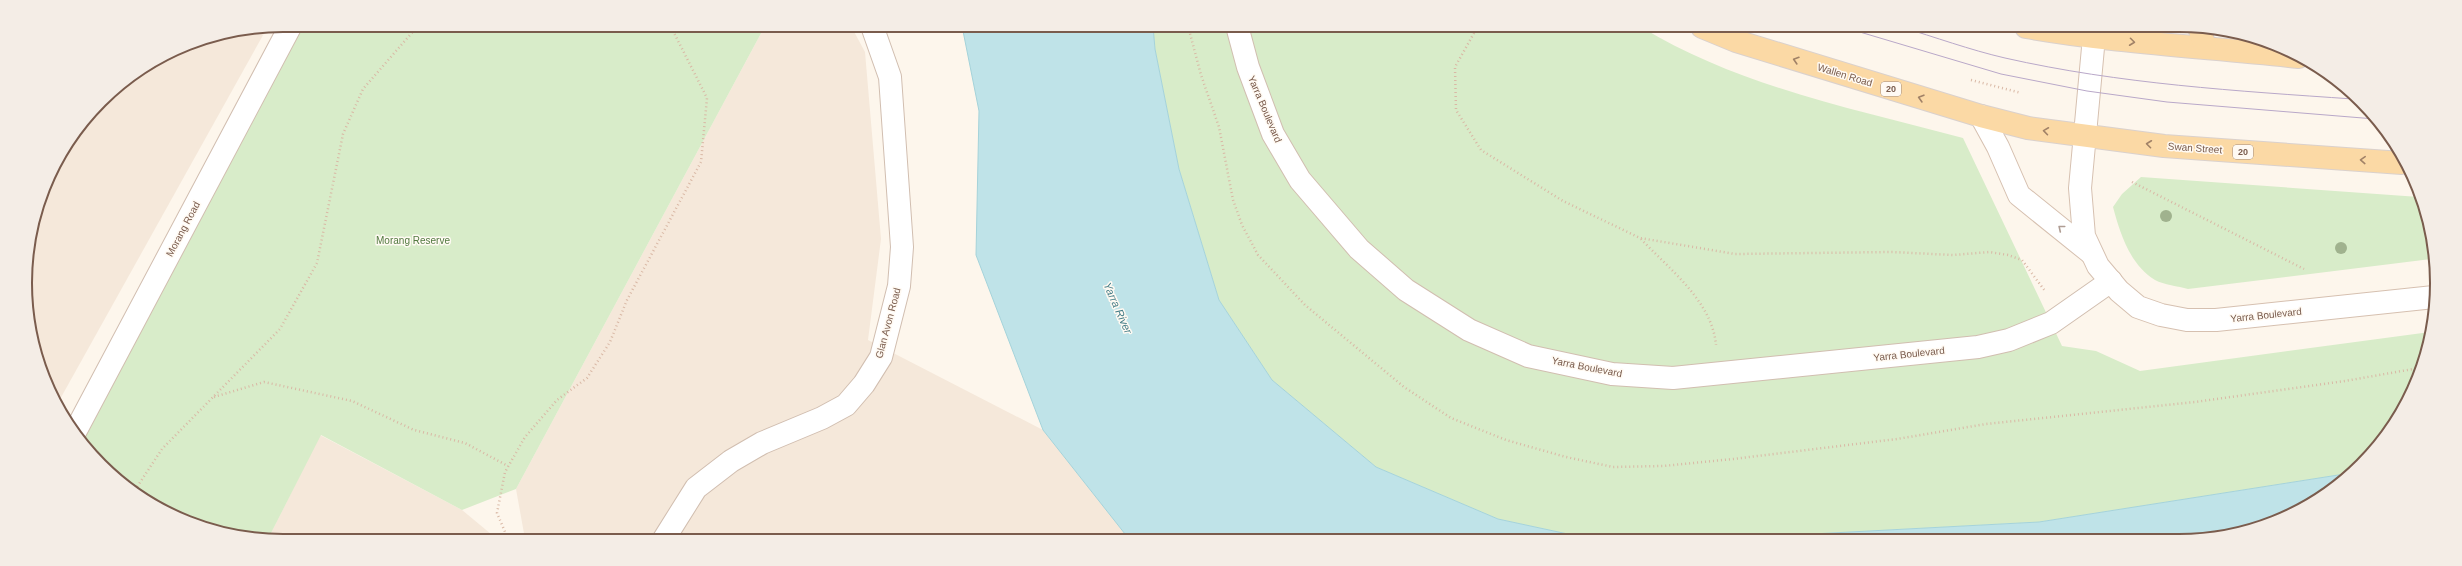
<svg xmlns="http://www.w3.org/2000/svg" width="2462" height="566" font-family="Arial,sans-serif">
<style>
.residential{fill:#f5e8da}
.green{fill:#d8ecc9}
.water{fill:#bfe3e8;stroke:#a5d3da}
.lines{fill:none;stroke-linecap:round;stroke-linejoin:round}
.minor-casing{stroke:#d1beb0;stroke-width:24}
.tertiary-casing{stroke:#d1beb0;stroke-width:24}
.secondary-casing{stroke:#d6c0b0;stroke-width:24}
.primary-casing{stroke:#dad1cd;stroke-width:24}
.path{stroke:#d9b8a5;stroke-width:2.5;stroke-dasharray:1 3;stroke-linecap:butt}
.minor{stroke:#fff;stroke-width:22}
.tertiary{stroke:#fff;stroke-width:22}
.secondary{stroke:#fff;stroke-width:22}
.primary{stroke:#fbd9a5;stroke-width:22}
.tram{stroke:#b9a8c9;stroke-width:1}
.tree{fill:#a0b28e}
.oneway{stroke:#a18267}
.oneway2{stroke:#af9d94}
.labels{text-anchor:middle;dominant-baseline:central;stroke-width:3;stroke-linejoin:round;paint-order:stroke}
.shield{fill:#fffaf3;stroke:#a28b7f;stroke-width:1}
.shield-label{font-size:9px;font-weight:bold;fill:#7a5c4d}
.street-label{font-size:10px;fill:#7a5c4d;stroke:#fffaf3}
.park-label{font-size:10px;fill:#537a41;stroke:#fffaf3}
.water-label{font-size:11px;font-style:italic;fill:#437c86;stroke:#fffaf3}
.rim{fill:none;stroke:#7a5c4d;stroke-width:2}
</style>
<rect width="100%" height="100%" fill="#fdf6ec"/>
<g class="residential">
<path d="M765 26H851L865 52 881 239 868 340 1043 430 1129 539H525L516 489Z"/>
<path d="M267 28 59 401 34 350 26 266 52 169 113 89 184 45Z"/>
<path d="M320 435 462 510 497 539H268Z"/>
</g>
<g class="green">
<path d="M291 25 765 26 516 489 462 510 321 435 268 539H249L154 507 78 440Z"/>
<path d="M1153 26 1641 27C1738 86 1854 109 1963 138L2062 346 2096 351 2140 371 2430 332 2410 397 2361 466 2351 473 2039 522 1718 539H1591L1498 519 1376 467 1272 380 1219 300 1179 169 1155 49Z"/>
<path d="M2141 177 2419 197 2428 216 2431 259 2188 289C2178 286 2164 285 2155 280 2130 265 2120 233 2113 207L2122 194Z"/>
</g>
<g class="water">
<path d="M962 26H1153L1155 49 1179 169 1219 300 1272 380 1376 467 1498 519 1591 539H1129L1043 430 976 255 979 111Z"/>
<path d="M2351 473 2293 514 2212 539H1718L2039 522Z"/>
</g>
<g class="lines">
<defs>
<g id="minor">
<path d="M75 432 291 25"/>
<path d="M664 539 696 488 731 461 762 443 822 418 846 405 864 384 881 357 899 286 902 247 890 77 872 26"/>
</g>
<path id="tertiary" d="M1237 26 1248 67 1273 134 1300 180 1359 249 1406 290 1469 330 1528 356 1612 374 1673 378 1978 347 2009 340 2051 323 2111 281"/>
<g id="secondary">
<path d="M2094 37 2080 188 2084 236 2098 266 2119 291 2138 307 2161 315 2187 320H2216L2434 297"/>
<path d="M1981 116 1998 147 2019 195 2091 253"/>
</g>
<g id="primary">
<path d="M1702 27 1736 41 1981 116 2028 128 2164 146 2402 163"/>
<path d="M2026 27C2117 43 2208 47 2299 57"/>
<path d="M2199 27 2205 47"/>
</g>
</defs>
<use href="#minor" class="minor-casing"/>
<use href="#tertiary" class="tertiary-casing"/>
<use href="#secondary" class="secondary-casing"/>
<use href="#primary" class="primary-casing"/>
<g class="path">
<path d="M1188 26 1201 75 1219 127 1233 200 1242 225 1258 255 1305 305 1404 387 1451 418 1506 440 1566 457 1613 467 1663 466 1733 459 1897 439 1986 424 2195 402 2345 381 2419 368"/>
<path d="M1478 26 1455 67 1456 110 1481 150 1563 201 1640 238 1735 254 1892 252 1953 255 1989 252 2008 255 2022 260 2045 291"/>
<path d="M1971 80 2021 93"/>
<path d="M2132 182 2304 269"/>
<path d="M1641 239C1669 269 1712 301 1716 345"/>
<path d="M214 397 264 382 352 401 414 430 465 443 508 466"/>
<path d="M135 490 162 449 280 329 317 263 343 134 363 89 416 28 425 25"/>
<path d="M508 539 497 513 505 472 525 437 557 400 587 378 610 342 627 300 701 162 707 98 670 25"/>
</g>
<use href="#minor" class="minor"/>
<use href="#tertiary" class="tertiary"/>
<use href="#secondary" class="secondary"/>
<use href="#primary" class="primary"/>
<g class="tram">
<path d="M1843 27 2001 74 2087 91 2167 102 2375 119"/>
<path d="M1901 27C1935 37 1970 50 2005 58 2120 84 2237 91 2353 99"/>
</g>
</g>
<g class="tree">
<circle cx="2166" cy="216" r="6"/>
<circle cx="2341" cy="248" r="6"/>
</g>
<defs><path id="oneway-chevron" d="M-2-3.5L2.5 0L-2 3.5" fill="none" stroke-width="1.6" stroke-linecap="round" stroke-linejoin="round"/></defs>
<g class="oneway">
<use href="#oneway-chevron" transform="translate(2132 42) rotate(7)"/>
<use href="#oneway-chevron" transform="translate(1796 60) rotate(-163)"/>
<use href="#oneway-chevron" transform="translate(1921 98) rotate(-164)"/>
<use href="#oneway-chevron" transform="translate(2046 131) rotate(-172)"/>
<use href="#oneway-chevron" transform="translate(2149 144) rotate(-173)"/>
<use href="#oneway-chevron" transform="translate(2363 160) rotate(-177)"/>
</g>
<use class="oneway2" href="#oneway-chevron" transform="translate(2061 228) rotate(-141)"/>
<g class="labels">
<g class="shield">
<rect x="1881" y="82" width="20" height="14" rx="3"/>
<rect x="2233" y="145" width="20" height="14" rx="3"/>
</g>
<g class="shield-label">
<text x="1891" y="89">20</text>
<text x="2243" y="152">20</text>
</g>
<g class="street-label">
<text transform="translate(1845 75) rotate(17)">Wallen Road</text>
<text transform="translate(1265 109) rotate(67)">Yarra Boulevard</text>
<text transform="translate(2195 148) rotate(4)">Swan Street</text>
<text transform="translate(183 229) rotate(-62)">Morang Road</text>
<text transform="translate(2266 315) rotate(-6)">Yarra Boulevard</text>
<text transform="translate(888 323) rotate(-75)">Glan Avon Road</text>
<text transform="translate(1909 354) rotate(-6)">Yarra Boulevard</text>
<text transform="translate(1587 367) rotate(11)">Yarra Boulevard</text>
</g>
<g class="park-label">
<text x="413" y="240">Morang Reserve</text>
</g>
<g class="water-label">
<text transform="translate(1118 308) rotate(66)">Yarra River</text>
</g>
</g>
<path d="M0 0H2462V566H0ZM283 32H2179A251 251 0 0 1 2430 283V283A251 251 0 0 1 2179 534H283A251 251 0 0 1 32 283V283A251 251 0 0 1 283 32Z" fill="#f4ede6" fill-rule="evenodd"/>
<path class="rim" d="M283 32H2179A251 251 0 0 1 2430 283V283A251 251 0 0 1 2179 534H283A251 251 0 0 1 32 283V283A251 251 0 0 1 283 32Z"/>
</svg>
